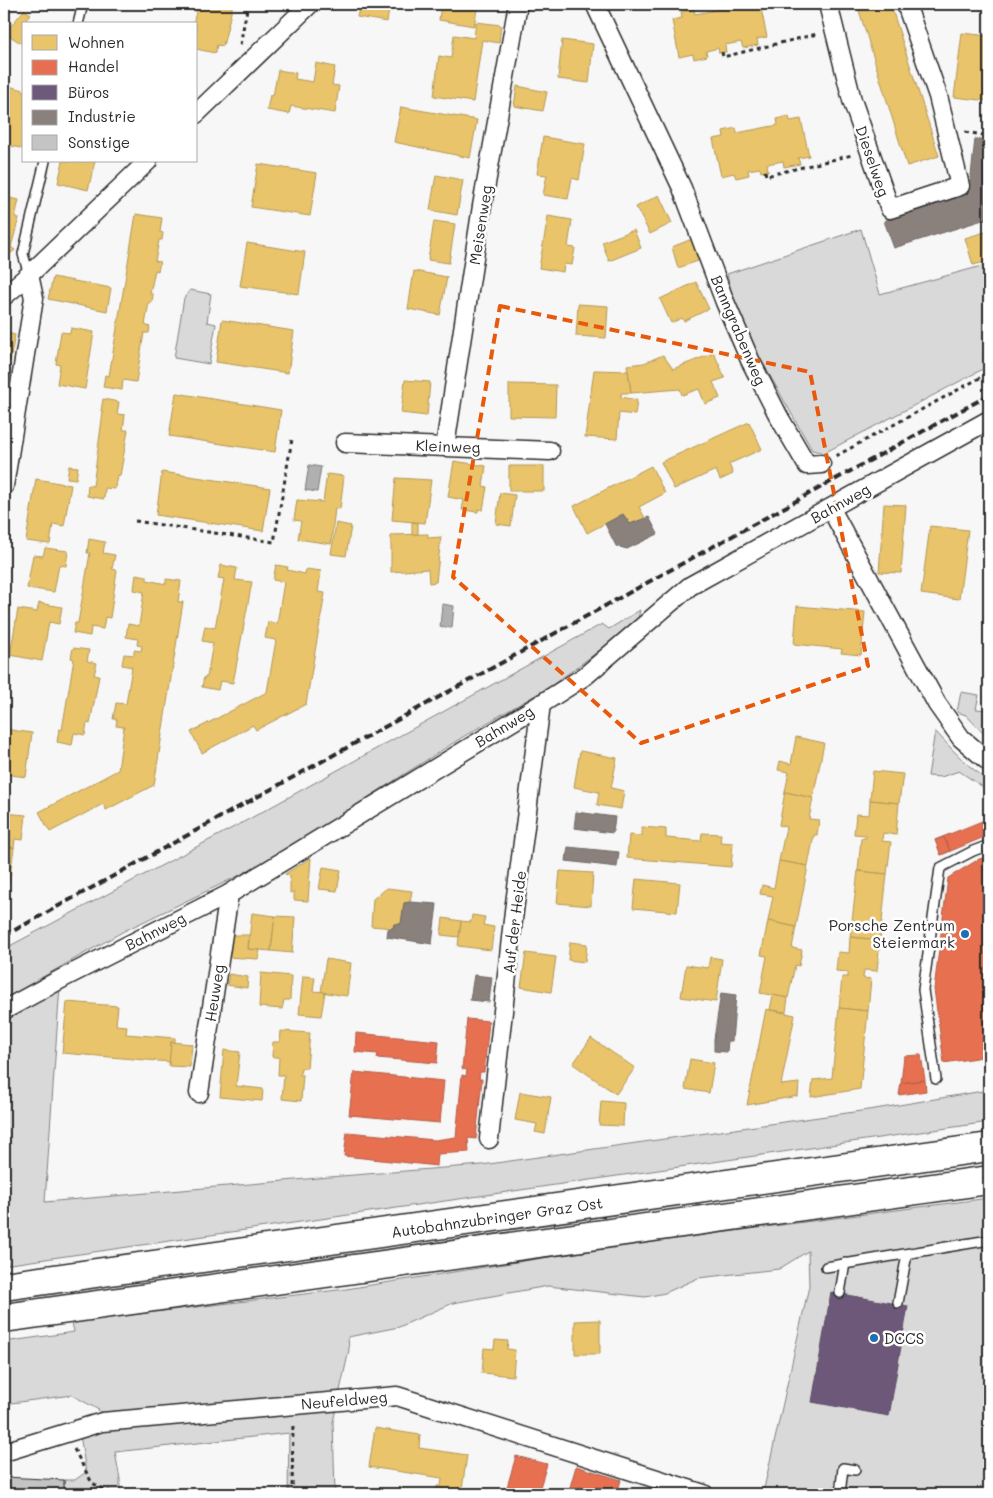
<svg xmlns="http://www.w3.org/2000/svg" width="993" height="1498" font-family="Mali,sans-serif">
<style>
.green{fill:#d9d9d9;stroke:#828282}
.water{fill:#b0b0b0;stroke:#7b7b7b}
.homes{fill:#e9c46a;stroke:#b09657}
.shops{fill:#e76f51;stroke:#af5b46}
.offices{fill:#6d597a;stroke:#594b62}
.industry{fill:#8a817c;stroke:#6e6764}
.building{fill:#c4c4c4;stroke:#2b2b2b}
.lines{fill:none;stroke-linecap:round;stroke-linejoin:round}
.lane-casing{stroke:#2b2b2b;stroke-width:12}
.street-casing{stroke:#2b2b2b;stroke-width:21}
.highway-casing{stroke:#2b2b2b;stroke-width:31}
.path{stroke:#2b2b2b;stroke-width:3;stroke-dasharray:4 4;stroke-linecap:butt}
.lane{stroke:#fff;stroke-width:9}
.street{stroke:#fff;stroke-width:18}
.highway{stroke:#fff;stroke-width:28}
.rail{stroke:#2b2b2b;stroke-width:4;stroke-dasharray:8 4;stroke-linecap:butt}
.marked{fill:none;stroke:#e8590c;stroke-width:4;stroke-dasharray:10 6;stroke-linejoin:round}
.poi-dot{fill:#1f6fb2;stroke:#fff;stroke-width:2}
.labels{text-anchor:middle;dominant-baseline:central;stroke-width:5;stroke-linejoin:round;paint-order:stroke}
.street-label{font-size:15px;fill:#2b2b2b;stroke:#fff}
.poi-label{font-size:15px;fill:#2b2b2b;stroke:#fff;text-anchor:end}
</style>
<rect width="100%" height="100%" fill="#f7f7f7"/>
<filter id="ink" filterUnits="userSpaceOnUse"><feTurbulence type="fractalNoise" baseFrequency=".02" numOctaves="2"/><feDisplacementMap in="SourceGraphic" scale="10" xChannelSelector="R" yChannelSelector="G"/><feConvolveMatrix kernelMatrix="1 2 1 2 8 2 1 2 1" color-interpolation-filters="sRGB"/></filter>
<g filter="url(#ink)">
<g class="green">
<path d="M861 229 880 294 989 264 983 369 824 453 812 450 738 319 727 274Z"/>
<path d="M190 290 211 294 207 322 216 324 209 364 174 358 184 298Z"/>
<path d="M640 610 637 623 551 686 461 738 267 862 124 931 4 999V949L251 818 602 624 609 629Z"/>
<path d="M961 692 979 695 976 709 989 710V732L985 735 966 715 957 712Z"/>
<path d="M935 731C952 749 968 768 989 780V791L959 771 941 777 928 776Z"/>
<path d="M60 986 45 1202 341 1176 482 1165 875 1109 989 1090V1122L4 1265V1016Z"/>
<path d="M989 1198V1494L763 1493 809 1286 808 1251 779 1269 698 1278 665 1293 645 1297 548 1286 453 1303 399 1327 348 1337 349 1350 333 1422 335 1494H288L289 1433 115 1452 120 1479V1494H64V1480H75L86 1472 80 1435 102 1422 99 1410 72 1395 4 1404V1342L74 1332 72 1322 346 1289 612 1247Z"/>
</g>
<g class="water">
<path d="M309 465 321 467 317 492 305 490Z"/>
<path d="M442 604 454 606 452 628 440 627Z"/>
</g>
<g class="homes">
<path d="M198 4H233L223 46 217 45 215 53 196 49V24H193Z"/>
<path d="M360 4H390L387 22 357 17Z"/>
<path d="M441 4H478L474 26 439 20Z"/>
<path d="M736 4H760L767 37 757 39 758 45 743 48 741 42 725 45 726 52 719 53 718 48 706 51 707 56 694 59 693 54 679 57 672 20 682 18 681 12 694 9 695 14 736 6Z"/>
<path d="M857 4H897L891 6 939 156 907 166Z"/>
<path d="M24 10 31 14 25 21 29 24H24V45L5 33Z"/>
<path d="M476 22 501 25 499 43 482 40 473 102 434 96 439 56 451 58 454 35 474 38Z"/>
<path d="M962 33 989 36V101L954 97Z"/>
<path d="M562 40 593 44 589 83 558 79Z"/>
<path d="M316 63 335 67 332 85 339 86 335 113 291 106 289 114 267 110 270 95 273 96 278 70 296 73 295 79 313 82Z"/>
<path d="M4 85 24 90V149L4 144Z"/>
<path d="M517 86 547 92 543 111 514 106Z"/>
<path d="M401 107 477 120 470 158 394 142Z"/>
<path d="M789 116 790 121 801 119 809 156 798 158 800 164 784 167 783 161 767 164 768 171H765L761 172 760 168 748 170 749 175 736 178 734 173 721 176 713 139 724 137 723 131 736 128 737 133 778 125 777 119Z"/>
<path d="M543 137 585 144 579 180 572 178 568 199 543 195 547 175 537 174Z"/>
<path d="M63 161H95L88 190 58 183Z"/>
<path d="M258 164 317 173 310 216 251 207Z"/>
<path d="M436 175 463 180 457 215 430 210Z"/>
<path d="M659 195 672 223 650 234 636 207Z"/>
<path d="M4 197 19 200 15 217 19 218 11 247 15 250 4 259Z"/>
<path d="M136 214 162 218 160 232 163 233 162 240H159L155 261 160 262 158 271 155 270 150 294H153L152 303 149 302 145 325 150 327 149 333H144L136 382 123 380 122 390 103 387 105 375 109 376Z"/>
<path d="M548 216 572 220 568 247 575 248 572 265 564 264 563 272 539 268Z"/>
<path d="M434 221 455 224 449 263 428 260Z"/>
<path d="M634 230 641 248 609 261 602 242Z"/>
<path d="M985 232 989 245V261L973 265 965 238Z"/>
<path d="M692 239 698 261 678 268 672 247Z"/>
<path d="M247 243 305 252 299 294 240 286Z"/>
<path d="M414 271 447 277 440 315 408 309Z"/>
<path d="M53 277 111 288 107 311 48 299Z"/>
<path d="M696 282 709 309 684 321 682 318 671 323 660 299Z"/>
<path d="M578 304 608 306 606 338 576 336Z"/>
<path d="M222 320 294 331 288 373 216 362Z"/>
<path d="M71 328 94 332 85 389 57 384 60 365 56 364 61 332 70 333Z"/>
<path d="M4 332 15 335 10 361 4 360Z"/>
<path d="M714 353 725 378 713 382 720 398 705 404 699 389 682 395 680 389 631 393 627 365 644 363 663 355 673 369Z"/>
<path d="M594 370 628 371 631 393H621V397L637 400 635 415 619 413 617 439 585 437Z"/>
<path d="M405 380 430 382 427 416 401 413Z"/>
<path d="M509 384 556 385 555 417 509 416Z"/>
<path d="M176 393 281 410 275 452 169 436Z"/>
<path d="M103 399 119 402 117 414 125 415 123 430H128L120 476 117 475 115 489 105 488 104 499 87 496 88 485 93 486 103 412 101 411Z"/>
<path d="M749 422 762 449 729 464 733 474 720 480 716 470 674 489 661 462Z"/>
<path d="M454 461 486 466 483 486 487 487 483 510 478 509V512L462 510 464 500 448 497Z"/>
<path d="M69 466 78 467 76 479 67 478Z"/>
<rect x="509" y="466" width="35" height="25"/>
<path d="M651 466 665 493 639 507 645 518 630 524 623 514 587 533 574 506Z"/>
<path d="M162 472 270 488 263 531 156 515Z"/>
<path d="M327 474 344 476 340 509 335 508 331 544 298 539 301 521 294 520 297 500 323 502Z"/>
<path d="M396 478 431 480 425 523 392 520Z"/>
<path d="M36 479 71 485 64 526 53 524 50 544 26 541Z"/>
<path d="M500 493 515 495 511 526 496 524Z"/>
<path d="M884 504 906 505 901 573 879 572Z"/>
<path d="M412 522 418 523V534L412 535Z"/>
<path d="M336 523 351 526 346 556 331 554Z"/>
<path d="M930 526 968 530 959 599 921 594Z"/>
<path d="M428 534V538L441 537 436 582 429 583 428 569 391 572V535Z"/>
<path d="M89 539 105 542 103 553 115 555 112 569 117 570 110 618 105 617 103 629 91 627 90 636 73 633 75 623H78L90 553H87Z"/>
<path d="M45 548 68 551 66 566 59 565 54 592 27 588 33 555 43 556Z"/>
<path d="M221 565 237 568 235 580 252 582 233 683 220 681 218 690 202 687 204 677H207L213 643 202 641 205 626 215 628 224 579 218 578Z"/>
<path d="M276 565 288 567 287 570 305 574 306 569 321 571 318 592 325 593 306 704 256 730 253 725 202 753 191 732 267 692 276 640 265 638 268 622 277 624 284 582 273 580Z"/>
<path d="M136 574 147 576V580L166 584V579L181 581 178 602H183L154 785 106 810 103 804 50 832 39 812 118 770 124 727 116 726 117 719H113L116 703 126 704 132 667 122 665 124 654 134 655V650L141 651 142 646 137 645 138 639 126 637 128 624 139 626 144 592 134 590Z"/>
<path d="M39 603 62 607 59 624 49 622 42 661 10 655 18 609 37 612Z"/>
<path d="M797 606 865 612 861 655 841 653 842 649 794 644Z"/>
<path d="M73 648 89 650 87 661 97 663 94 675 99 676 90 724 87 723 85 735 74 733 72 745 57 742 59 729 62 730 74 659 71 658Z"/>
<path d="M4 729 32 733 26 777 4 774Z"/>
<path d="M796 737 824 743 813 798 785 792 789 772 778 770 780 761 791 764Z"/>
<path d="M580 751 617 758 611 788 624 791 621 809 597 805 599 792 574 787Z"/>
<path d="M873 771 903 774 899 803 870 800Z"/>
<path d="M785 792 813 798 809 819 819 820 817 835H814L808 866 779 861 786 827 779 825Z"/>
<path d="M870 800 899 803 896 835 883 833 882 841 891 842 887 874 858 871 861 838H866V835L854 834 856 814 869 815Z"/>
<path d="M4 813 26 815 23 840 15 839 14 848 4 846Z"/>
<path d="M642 827 666 829V838L701 841 702 833 721 834 720 842 733 843 731 867 627 858 629 835 642 836Z"/>
<path d="M4 846 14 848 9 883 4 882Z"/>
<path d="M311 858 308 901 294 900V892L290 893V876L285 874Z"/>
<path d="M779 861 808 866 796 927 768 921 773 896 760 894 762 885 774 888Z"/>
<path d="M323 867 341 870 337 891 319 889Z"/>
<path d="M560 871 593 873 591 906 557 903Z"/>
<path d="M858 871 887 874 880 940 850 937Z"/>
<path d="M636 879 680 883 677 912 633 908Z"/>
<path d="M387 888 412 891 410 902 404 903 401 924H394L393 928 371 926 373 899Z"/>
<path d="M252 913 275 916 271 951 248 949Z"/>
<path d="M472 915 485 917 483 925 494 927 491 950 458 946 461 921 471 922Z"/>
<path d="M275 916 295 917 292 953 271 951Z"/>
<path d="M443 918 461 921 459 937 441 935Z"/>
<path d="M768 921 796 927 792 948 802 950 799 966 795 965 788 998 760 993 767 956 761 955Z"/>
<path d="M230 935H249L248 949 260 950 258 959 228 957Z"/>
<path d="M850 937 880 940 877 971 864 970 863 978 871 979 868 1011 839 1008 842 977H848V972L836 971 838 952 849 953Z"/>
<path d="M570 942 587 944 585 962 568 960Z"/>
<path d="M526 953 556 957 551 992 521 987Z"/>
<path d="M710 957 722 959 716 1002 681 997 686 965 708 968Z"/>
<path d="M326 959 351 963 347 996 321 992Z"/>
<path d="M261 973 291 976 290 1000H284L282 1009 259 1007Z"/>
<path d="M229 974 248 977 247 988 227 985Z"/>
<path d="M303 976 315 977 313 991 325 992 321 1016 299 1014Z"/>
<path d="M773 995 788 998 786 1012 770 1010Z"/>
<path d="M67 1002 118 1006 116 1025 127 1026 126 1034 175 1038V1043L171 1042 170 1062 62 1053Z"/>
<path d="M839 1008 868 1011 860 1089 811 1097 813 1080 832 1078Z"/>
<path d="M766 1009 795 1015 781 1085 799 1083 798 1096 747 1105Z"/>
<path d="M281 1031 310 1033 307 1068H301L300 1075H303L301 1101 282 1099 284 1075H278L279 1057H272L273 1042H280Z"/>
<path d="M591 1038 635 1068 616 1094 573 1064Z"/>
<path d="M171 1042 192 1044 190 1067 169 1066Z"/>
<path d="M224 1050 240 1052 236 1086 263 1089 262 1101 220 1097Z"/>
<path d="M690 1059 714 1063 709 1093 685 1089Z"/>
<path d="M520 1092 551 1097 545 1134 535 1132 537 1124 515 1120Z"/>
<path d="M601 1101 624 1103 623 1126 599 1125Z"/>
<path d="M600 1320V1354H575V1321Z"/>
<path d="M495 1340 508 1341 507 1349 515 1350 513 1376 482 1373 484 1348 494 1349Z"/>
<path d="M375 1428 420 1435 419 1448 467 1455 462 1489 465 1490V1494H436L437 1486H441L442 1478 369 1467Z"/>
</g>
<g class="shops">
<path d="M987 819 989 824V835L941 855 935 840Z"/>
<path d="M944 837 950 851 941 855 935 840Z"/>
<path d="M989 857V1056L944 1063 934 989 948 878 979 859Z"/>
<path d="M467 1019 489 1021 484 1072H480L479 1079H482L476 1139 468 1138 469 1152 438 1154 437 1166 344 1156 347 1132 435 1140 456 1137 462 1075 466 1076 467 1070 462 1069Z"/>
<path d="M356 1033 439 1041 437 1063 377 1058 378 1054 355 1052Z"/>
<path d="M921 1055 925 1080 901 1083 904 1056Z"/>
<path d="M354 1072 444 1081 440 1123 349 1115Z"/>
<path d="M925 1080 926 1091 899 1095 901 1083Z"/>
<path d="M516 1456 547 1464 538 1494H505Z"/>
<path d="M576 1466 621 1480 617 1494H568Z"/>
</g>
<path class="offices" d="M831 1292 908 1306 889 1416 812 1402Z"/>
<g class="industry">
<path d="M975 139 989 141V218L894 248 884 221 969 193Z"/>
<path d="M623 514 630 524 649 517 658 534 627 549 616 546 605 524Z"/>
<path d="M576 812 615 817 613 833 574 828Z"/>
<path d="M568 847 619 852 617 867 566 861Z"/>
<path d="M410 902 437 904 432 944 387 937 388 929 393 928 394 924H401L404 903Z"/>
<path d="M474 975 492 977 489 1002 470 1000Z"/>
<path d="M721 993 736 995 732 1041H728L727 1052 714 1051V1039Z"/>
</g>
<path class="building" d="M4 1477 64 1480V1494H4Z"/>
<g class="lines">
<defs>
<g id="lane">
<path d="M78 24 83 4"/>
<path d="M29 275 23 254 45 161"/>
<path d="M936 1079 923 990 940 868 973 851 989 845"/>
<path d="M826 1267 989 1240"/>
<path d="M840 1293 845 1263"/>
<path d="M898 1303 907 1254"/>
<path d="M840 1494 843 1468 855 1470"/>
</g>
<g id="street">
<path d="M595 4 682 188 725 302 750 360 779 417 807 465 821 464"/>
<path d="M828 4 852 100 890 209 960 186 938 96 906 4"/>
<path d="M196 114 310 4"/>
<path d="M4 296 29 275 148 161"/>
<path d="M345 443 550 451"/>
<path d="M445 446 482 206 518 4"/>
<path d="M4 486 34 298 29 275"/>
<path d="M831 509 937 704 961 738 989 762"/>
<path d="M4 1010 63 978 229 894 541 704 585 676 690 586 989 420"/>
<path d="M199 1093 229 894"/>
<path d="M489 1139 514 911 541 704"/>
<path d="M4 1452 102 1422 397 1396 704 1494"/>
</g>
<g id="highway">
<path d="M4 1286 989 1147"/>
<path d="M4 1318 989 1180"/>
</g>
</defs>
<use href="#lane" class="lane-casing"/>
<use href="#street" class="street-casing"/>
<use href="#highway" class="highway-casing"/>
<g class="path">
<path d="M240 45 248 4"/>
<path d="M722 52 723 57 817 34"/>
<path d="M965 132 989 136"/>
<path d="M765 171 766 176 852 155"/>
<path d="M836 456 989 373"/>
<path d="M135 521 274 542 292 439"/>
<path d="M74 1449 92 1483 114 1494"/>
<path d="M292 1494 293 1422"/>
</g>
<use href="#lane" class="lane"/>
<use href="#street" class="street"/>
<use href="#highway" class="highway"/>
<path class="rail" d="M4 936 989 395"/>
</g>
</g>
<path class="marked" d="M500 306 810 372 868 666 641 743 453 577Z"/>
<g class="poi-dot">
<circle cx="965" cy="934" r="5"/>
<circle cx="874" cy="1338" r="5"/>
</g>
<g class="labels">
<g class="street-label">
<text transform="translate(873 161) rotate(71)">Dieselweg</text>
<text transform="translate(480 225) rotate(-81)">Meisenweg</text>
<text transform="translate(739 330) rotate(67)">Banngrabenweg</text>
<text transform="translate(448 446) rotate(2)">Kleinweg</text>
<text transform="translate(840 503) rotate(-29)">Bahnweg</text>
<text transform="translate(504 726) rotate(-31)">Bahnweg</text>
<text transform="translate(514 922) rotate(-83)">Auf der Heide</text>
<text transform="translate(155 931) rotate(-27)">Bahnweg</text>
<text transform="translate(214 993) rotate(-81)">Heuweg</text>
<text transform="translate(497 1217) rotate(-8)">Autobahnzubringer Graz Ost</text>
<text transform="translate(344 1400) rotate(-5)">Neufeldweg</text>
</g>
<g class="poi-label">
<text x="955" y="925">Porsche Zentrum<tspan x="955" dy="17">Steiermark</tspan></text>
<text x="884" y="1338" text-anchor="start">DCCS</text>
</g>
</g>
<rect width="993" height="1498" fill="none" stroke="#fff" stroke-width="20"/>
<rect x="10" y="10" width="973" height="1478" fill="none" stroke="#2b2b2b" stroke-width="2" filter="url(#ink)"/>
<rect x="22" y="22" width="175" height="140" fill="#ffffff" stroke="#aaaaaa"/>
<rect x="32" y="35" width="25" height="15" fill="#e9c46a" stroke="#aaaaaa"/>
<text x="68" y="48" font-size="15" fill="#2b2b2b">Wohnen</text>
<rect x="32" y="60" width="25" height="15" fill="#e76f51" stroke="#aaaaaa"/>
<text x="68" y="72" font-size="15" fill="#2b2b2b">Handel</text>
<rect x="32" y="85" width="25" height="15" fill="#6d597a" stroke="#aaaaaa"/>
<text x="68" y="98" font-size="15" fill="#2b2b2b">Büros</text>
<rect x="32" y="110" width="25" height="15" fill="#8a817c" stroke="#aaaaaa"/>
<text x="68" y="122" font-size="15" fill="#2b2b2b">Industrie</text>
<rect x="32" y="135" width="25" height="15" fill="#c4c4c4" stroke="#aaaaaa"/>
<text x="68" y="148" font-size="15" fill="#2b2b2b">Sonstige</text>
</svg>
